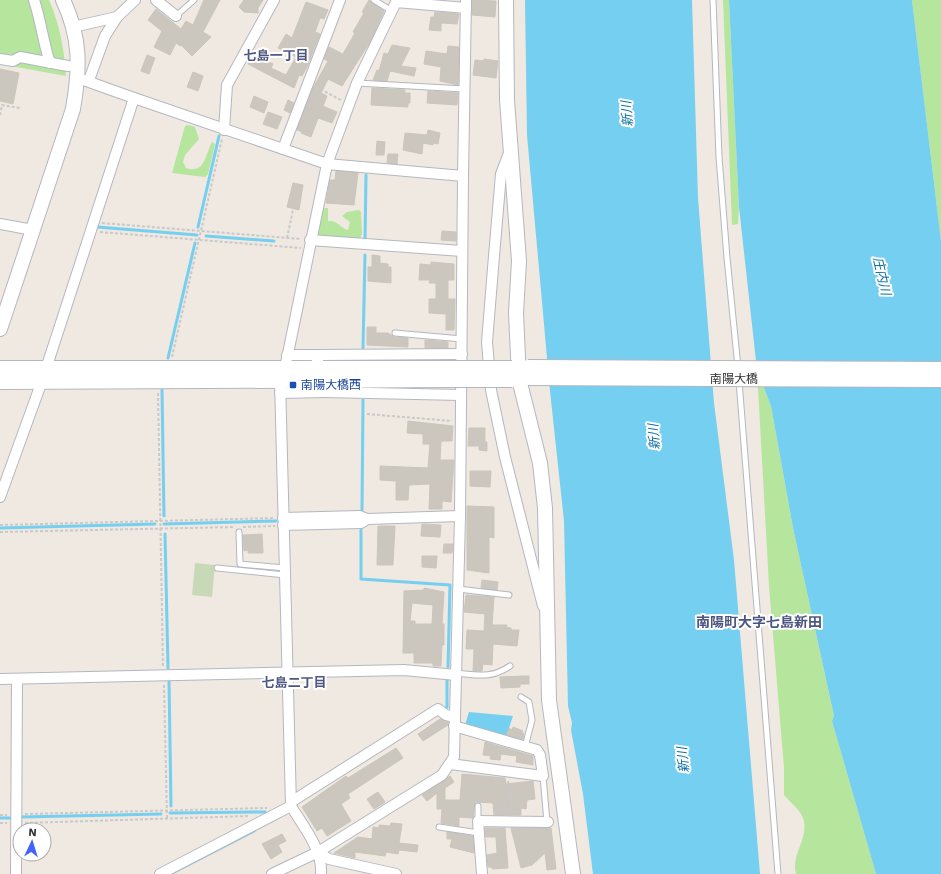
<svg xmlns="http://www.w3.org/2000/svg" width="941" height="874" font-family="'Work Sans','Noto Sans JP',sans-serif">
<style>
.green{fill:#b6e59e}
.cemetery{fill:#c8d9b8}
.water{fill:#75cff0}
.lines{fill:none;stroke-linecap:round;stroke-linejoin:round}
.stream{stroke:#75cff0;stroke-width:3}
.building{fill:#cbc7bf;stroke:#cbc5ba;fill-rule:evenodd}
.lane-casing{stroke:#b4b7c1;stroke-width:7}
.street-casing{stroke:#b4b7c1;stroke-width:12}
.secondary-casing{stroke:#b4b7c1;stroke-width:16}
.path{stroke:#c9c9c9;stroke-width:2;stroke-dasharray:3 2;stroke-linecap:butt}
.lane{stroke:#fff;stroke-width:5}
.street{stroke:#fff;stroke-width:10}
.secondary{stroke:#fff;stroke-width:14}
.secondary-bridge-casing{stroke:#b4b7c1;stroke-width:16;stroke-linecap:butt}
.secondary-bridge{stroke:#fff;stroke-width:14}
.transit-dot{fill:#1a4fb4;stroke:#fff;stroke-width:1.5}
.labels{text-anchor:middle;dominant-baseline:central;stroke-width:4;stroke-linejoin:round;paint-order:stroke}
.street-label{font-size:12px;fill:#2e2e2e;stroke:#fff}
.transit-label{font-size:12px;fill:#164399;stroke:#fff;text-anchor:start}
.neighbourhood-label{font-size:13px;font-weight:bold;fill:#4d5680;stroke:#fff}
.water-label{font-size:13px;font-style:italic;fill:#0d6fa3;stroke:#fff}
.quarter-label{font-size:14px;font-weight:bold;fill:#4d5680;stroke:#fff}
</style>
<rect width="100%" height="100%" fill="#efe9e1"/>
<g class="green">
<path d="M0 0H49C60 25 64 49 66 76L0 64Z"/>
<path d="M723 0H729L739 207 738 224 732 225Z"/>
<path d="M912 0H941V241Z"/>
<path d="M188 125 195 127 199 139 185 155 183 162 186 168C204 174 205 157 211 144L212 142 215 144 208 174 205 177 172 173 185 126Z"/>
<path d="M325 208H328V221C338 220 340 228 348 230L350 222 342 216 347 212 359 210 361 212 362 234 360 239 317 235 322 210Z"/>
<path d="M757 370 771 406 793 528 834 716 832 721 876 874H796C790 853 813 835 801 814 797 807 789 801 784 795V768L769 586Z"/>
</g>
<path class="cemetery" d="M195 563 215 565 212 597 192 595Z"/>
<g class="water">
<path d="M525 0H692L698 198 714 403 734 560 760 874H593L583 794 571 730 572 723 568 706 564 521 550 391 527 135Z"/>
<path d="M729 0H912L941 241V874H876L832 721 834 716 793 528 771 406 757 370 739 207Z"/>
<path d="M469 712 513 716 506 737 465 725Z"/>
</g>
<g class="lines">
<g class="stream">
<path d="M97 227 197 235"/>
<path d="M198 227 219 136"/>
<path d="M206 236 274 241"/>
<path d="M365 240 366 175"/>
<path d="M363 348 365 255"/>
<path d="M168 358 195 243"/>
<path d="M162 390 164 516"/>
<path d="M362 511 363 400"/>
<path d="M164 524 276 521"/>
<path d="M0 528 155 524"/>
<path d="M361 530V579L450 585 448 667"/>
<path d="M165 534 168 668"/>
<path d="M169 680 171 806"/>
<path d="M444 709 447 707V679"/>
<path d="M170 813 265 812"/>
<path d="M21 817 161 814"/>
<path d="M0 818H10"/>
<path d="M172 873 254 831"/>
</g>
</g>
<g class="building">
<path d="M204 0H220L203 32 211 37 192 56 181 45 180 46 176 43 170 55 154 47 162 31 148 20 156 9 181 29 186 21 193 25Z"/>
<path d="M244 0H263L258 8V13L244 12 239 7Z"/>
<path d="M369 0 384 11 370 42 342 86 328 79 321 93 327 96 323 106 337 112 332 123 318 118 311 137 301 133 302 132 297 130 312 90 328 61 324 59 329 47 343 54 355 33 353 32 364 13 362 12Z"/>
<path d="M472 0 496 1 495 17 472 15Z"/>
<path d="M306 2 328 10 324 19 320 18 315 32 320 34 307 67 302 76 299 75 294 88 248 64 250 59 253 61 255 56 273 64 271 68 286 75 296 57 278 48 286 34 292 38Z"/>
<path d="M435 12 459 14 457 24 441 23V31L429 30 431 17H434Z"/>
<path d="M392 45 410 48 401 66 416 68 414 76 390 71 387 81 373 80 377 70 379 71 384 53 388 54Z"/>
<path d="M448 46 459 47 458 85 440 81 441 67 424 64 426 51 447 54Z"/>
<path d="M147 55 155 58 149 74 141 71Z"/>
<path d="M484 59 498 61 496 78 473 75 475 60 484 61Z"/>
<path d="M0 69 19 73 13 104 0 101Z"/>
<path d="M193 72 203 76 198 91 187 87Z"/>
<path d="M372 88 405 90V93H410V103H408V107L371 105Z"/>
<path d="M428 91 458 93 457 105 427 103Z"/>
<path d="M254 96 268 102 264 113 250 107Z"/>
<path d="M288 100 294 103 290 113 284 110Z"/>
<path d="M268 112 282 117 277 129 263 124Z"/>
<path d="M428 130 440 133 438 144 433 143V145L423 143 422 154 403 150 405 133 427 135Z"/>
<path d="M377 141 385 142 384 155H376Z"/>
<path d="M388 154H398L397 164 387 163Z"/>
<path d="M336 171 358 173 354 205 326 203 330 180H335Z"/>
<path d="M293 183 303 185 299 210 287 207Z"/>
<path d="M442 231 456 232V241L441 240Z"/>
<path d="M372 255 380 256V263L388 264V267H391V283L368 281V267H372Z"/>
<path d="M431 262 454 264V280H448V299H455L454 330H446V314L429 313V299H436V283H429L430 280H419L420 264 431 265Z"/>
<path d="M367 327H376V333H388L394 337 408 338V347L367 345Z"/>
<path d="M425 340 448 342V348H425Z"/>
<path d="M408 421 453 426 452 441H441L440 460H454L451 502 442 501V509H429L430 484 409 485 408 500H396V481L380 480V466L428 468 430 444H423V434L407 433Z"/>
<path d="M469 428H485V442H487V451L479 450V446H468Z"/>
<path d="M470 471H491L490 487 470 486Z"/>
<path d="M467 506 494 507V538L489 537V573L467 570Z"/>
<path d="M422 524 441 525 440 537 421 536Z"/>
<path d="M378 526H395L393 565H377Z"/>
<path d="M262 534 263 553H248V550L244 551 243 535Z"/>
<path d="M444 544H453L452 553H443Z"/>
<path d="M422 556H437L436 568 422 567Z"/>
<path d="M482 580 498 582 497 590 481 588Z"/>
<path d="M424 588 444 592 442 624H444V645H442L441 666H433V663H414V653H403L404 591 424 590ZM412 603 433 605 432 624H415V621H410Z"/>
<path d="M466 595 494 597 492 625H507L506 627 511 628V630H519L517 646 493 644 492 665 483 664 482 671H473L474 649H466L467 630 484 631 485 614 464 612Z"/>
<path d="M523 676H529V684H520V687L501 688 500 677Z"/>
<path d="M440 719 448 722V725L423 741 418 734Z"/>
<path d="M513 727 523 731 522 733 524 734 523 739 507 735 509 728 512 730Z"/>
<path d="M485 742 533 756V765L516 762 517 756 501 754 500 760 490 759 491 756 483 755Z"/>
<path d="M396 748 403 758 348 794 350 798 341 804 351 821 327 836 322 828 317 831 302 807 346 776 348 778Z"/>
<path d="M462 774 505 778 506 784 533 781 535 799 527 800 526 809 521 808V815H494L493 803 475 802 473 818 459 817V826L441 823 442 809H437V793L427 801 422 795 450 776 454 782 445 788V800H460Z"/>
<path d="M378 792 385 802 374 809 367 799Z"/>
<path d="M391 823 402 824 399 843 418 845 417 852 399 850 398 854 386 852 385 856 355 852V858L334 853 358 837 372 839 373 827 379 828V825L390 826Z"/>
<path d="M485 828H505L508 868 492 869V867H488L487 855 497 853 496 837H486Z"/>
<path d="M511 828H551L556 869 547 870 545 853 532 865 521 868Z"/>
<path d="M447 832 473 836 474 853 450 847 452 839H447Z"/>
<path d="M282 834 286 841 278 845 282 852 271 859 262 844Z"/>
</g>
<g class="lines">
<defs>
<g id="lane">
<path d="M374 0 392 11"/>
<path d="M713 0 719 157 727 258 738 367"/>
<path d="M176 16 194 0"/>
<path d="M357 83 464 89"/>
<path d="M395 333 462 339"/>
<path d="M739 381 778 874"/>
<path d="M239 532 240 564 285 568"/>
<path d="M217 568 285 575"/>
<path d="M458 589 509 595"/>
<path d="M456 673C478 675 491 679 510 666"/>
<path d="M521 697 529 702 532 720 525 747"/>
<path d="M543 776 547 822"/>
<path d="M478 806V821"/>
<path d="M439 827 479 833"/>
</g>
<g id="street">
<path d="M34 0C41 21 43 42 50 63"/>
<path d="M156 0 176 16"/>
<path d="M73 27 117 17"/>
<path d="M0 59 13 61 20 57 68 66"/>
<path d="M78 78 134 98 327 164 463 176 466 0"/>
<path d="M89 80 105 36 117 17 135 0"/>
<path d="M224 130 227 85 274 0"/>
<path d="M283 149 340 0"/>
<path d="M509 153 501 174 494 256 487 342 491 390 505 457 543 606"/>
<path d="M0 224 33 230"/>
<path d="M310 240 462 251"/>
<path d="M287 355H320"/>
<path d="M285 368 327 164 357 83 396 2 466 8"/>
<path d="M314 368 320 355 462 354"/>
<path d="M308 379 324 392 461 395"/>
<path d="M280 380 291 806C303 826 323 850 321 874"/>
<path d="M280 393 324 392"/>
<path d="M0 497 42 381 134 98"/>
<path d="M283 518 360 516 367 519 460 516"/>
<path d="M283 525 361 523 367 519"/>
<path d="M0 679 404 670 456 675"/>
<path d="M450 764 543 776 540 755 537 750 454 726"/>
<path d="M291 802 438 709 446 715 455 717"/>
<path d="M318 852 329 859 396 874"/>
<path d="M16 874 17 679"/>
<path d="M160 874 291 806"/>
<path d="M272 874 318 852 442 775 454 757 460 516 463 176"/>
<path d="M482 874 478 821 548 822"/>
</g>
<g id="secondary">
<path d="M506 0 507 100 519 261 516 313 519 379 540 463 545 508 549 700 573 874"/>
<path d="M0 329 73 109C80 68 81 38 63 0"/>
<path d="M0 368H455"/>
<path d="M0 382 455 380"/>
</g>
</defs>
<use href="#lane" class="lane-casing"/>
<use href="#street" class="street-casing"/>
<use href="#secondary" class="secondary-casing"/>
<g class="path">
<path d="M316 87 341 100"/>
<path d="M0 115 2 105 20 108"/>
<path d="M102 223 301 239"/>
<path d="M100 232 301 248"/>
<path d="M287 238 293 210"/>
<path d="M172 357 222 139"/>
<path d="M158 393 163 667"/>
<path d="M367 414 452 421"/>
<path d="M0 525 275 518"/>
<path d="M243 527 275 526"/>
<path d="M0 532 235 527"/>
<path d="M164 685 167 818"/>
<path d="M508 781 513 812"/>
<path d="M25 814 267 808"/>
<path d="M0 815H7"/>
<path d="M0 823H7"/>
<path d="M25 823 249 816"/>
</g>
<use href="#lane" class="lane"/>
<use href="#street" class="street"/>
<use href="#secondary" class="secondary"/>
<defs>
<g id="secondary-bridge">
<path d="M528 367 941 369"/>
<path d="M455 368H512"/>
<path d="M528 378 941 380"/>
<path d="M455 380H512"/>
</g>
</defs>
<use href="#secondary-bridge" class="secondary-bridge-casing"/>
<use href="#secondary-bridge" class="secondary-bridge"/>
</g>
<rect class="transit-dot" x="289" y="381" width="8" height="8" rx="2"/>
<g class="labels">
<g class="street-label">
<text x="734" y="379">南陽大橋</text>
</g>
<g class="transit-label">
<text x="301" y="385">南陽大橋西</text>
</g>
<g class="neighbourhood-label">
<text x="276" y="55">七島一丁目</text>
<text x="294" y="682">七島二丁目</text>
</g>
<g class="water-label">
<text transform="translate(627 114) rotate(-95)">新川</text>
<text transform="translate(882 276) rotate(77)">庄内川</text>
<text transform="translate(654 437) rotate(-95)">新川</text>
<text transform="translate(683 760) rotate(-96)">新川</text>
</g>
<g class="quarter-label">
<text x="759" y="622">南陽町大字七島新田</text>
</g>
</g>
<g transform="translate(32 842) rotate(4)"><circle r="19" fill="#ffffff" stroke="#ababab"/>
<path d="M0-3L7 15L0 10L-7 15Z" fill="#4264fb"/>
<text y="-6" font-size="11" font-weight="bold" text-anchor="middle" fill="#2e2e2e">N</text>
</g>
</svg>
